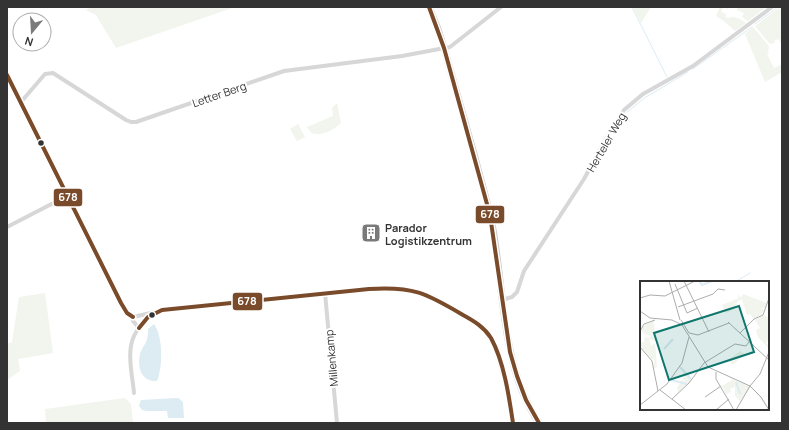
<svg xmlns="http://www.w3.org/2000/svg" width="789" height="430" font-family="Manrope,sans-serif">
<style>
.green{fill:#f1f5ed}
.water{fill:#ddebf3}
.lines{fill:none;stroke-linecap:round;stroke-linejoin:round}
.stream{stroke:#ddebf3;stroke-width:1}
.street{stroke:#d7d7d7;stroke-width:4}
.primary{stroke:#cacaca;stroke-width:7}
.bus-1-casing{stroke:#fff;stroke-width:7}
.bus-1{stroke:#7a4b2a;stroke-width:4}
.bus-dot{fill:#333;stroke:#fff;stroke-width:1.5}
.labels{text-anchor:middle;dominant-baseline:central;stroke-width:4;stroke-linejoin:round;paint-order:stroke}
.street-label{font-size:11px;fill:#333;stroke:#fff}
.poi-label{font-size:11px;font-weight:bold;fill:#333;stroke:#fff;text-anchor:start}
.inset-river{fill:none;stroke:#ddebf3;stroke-width:2}
.inset-road{fill:none;stroke:#adadad;stroke-width:1}
.view{fill:#0f766e;fill-opacity:0.15;stroke:#0f766e;stroke-width:2}
.inset-edge{fill:none;stroke:#333;stroke-width:2}
.line-badge{stroke:#fff;stroke-width:1.5}
.badge-label{font-size:11px;text-anchor:middle;font-weight:bold;fill:#fff}
</style>
<rect width="100%" height="100%" fill="#fff"/>
<g class="green">
<path d="M91 7H235L116 48 96 15 86 10Z"/>
<path d="M633 7H651L641 23Z"/>
<path d="M720 7H728V9L723 7 721 12 726 14 725 17 729 18C734 15 741 19 746 23L735 31 725 22 716 16Z"/>
<path d="M738 7H763L765 8 748 21 742 17 744 13 737 10Z"/>
<path d="M780 7H782V46L779 39 774 41 775 43 770 44 755 26Z"/>
<path d="M753 27 768 45 769 47 768 51 769 53 767 54 774 68 782 64V72L765 82 745 34Z"/>
<path d="M337 103 341 123C331 131 324 136 311 133L307 127 333 116 332 108Z"/>
<path d="M298 124 305 137 297 141 290 129Z"/>
<path d="M45 293 53 353 18 359 20 371 7 380V344L12 342 19 297Z"/>
<path d="M125 398 131 404 133 423H46L45 409Z"/>
</g>
<g class="water">
<path d="M154 324C163 336 163 367 157 381 141 382 137 367 140 354 141 350 144 346 146 342 148 338 148 333 148 329Z"/>
<path d="M178 398 183 402 184 418H168L167 411H147L142 410 139 406 141 400Z"/>
</g>
<g class="lines">
<g class="stream">
<path d="M632 7 667 77"/>
<path d="M755 24 778 7"/>
<path d="M693 69 752 27"/>
<path d="M627 112 646 97 688 72"/>
<path d="M735 282 750 273"/>
</g>
<g class="street">
<path d="M7 75 121 303 127 313 133 317"/>
<path d="M21 102 45 74 53 73 126 120 131 122H136L284 71 402 56 450 47 501 7"/>
<path d="M7 227 67 196"/>
<path d="M325 293 337 423"/>
<path d="M502 300 512 297 517 292 524 271 584 179 607 137 624 110 643 94 693 66 772 7"/>
<path d="M133 317 155 312"/>
<path d="M133 317V321L139 328"/>
<path d="M134 393C133 379 128 361 131 346 133 331 146 318 159 311L274 298 393 288 408 289 434 297 471 319 486 330 495 346 505 382 513 423"/>
</g>
<path class="primary" d="M429 7 438 29 444 48C454 83 464 118 474 154 480 177 487 200 492 224 505 291 500 364 539 423"/>
<defs>
<g id="bus-1">
<path d="M429 7 444 48 490 215 510 352 517 376 526 400 539 423"/>
<path d="M7 75 121 303 127 313 133 317"/>
<path d="M139 328 148 317 162 310 369 289C413 286 426 293 463 315 474 321 484 327 491 338 504 362 509 396 513 423"/>
</g>
</defs>
<use href="#bus-1" class="bus-1-casing"/>
<use href="#bus-1" class="bus-1"/>
</g>
<defs>
<symbol id="building-square" viewBox="-11 -11 22 22"><rect x="-9" y="-9" width="18" height="18" rx="4" fill="#7a7a7a" stroke="#fff"/><path d="M-4-6H4V6H1V3H-1V6H-4ZM-2.5-4.3h1.7v1.8h-1.7ZM.8-4.3h1.7v1.8H.8ZM-2.5-1h1.7V.8h-1.7ZM.8-1h1.7V.8H.8Z" fill="#fff"/></symbol>
</defs>
<g fill-rule="evenodd">
<use href="#building-square" x="360" y="222" width="22" height="22"/>
</g>
<g class="bus-dot">
<circle cx="41" cy="143" r="3.5"/>
<circle cx="152" cy="315" r="3.5"/>
</g>
<g class="labels">
<g class="street-label">
<text transform="translate(219 94) rotate(-19)">Letter Berg</text>
<text transform="translate(606 142) rotate(-60)">Herteler Weg</text>
<text transform="translate(331 358) rotate(-95)">Millenkamp</text>
</g>
<g class="poi-label">
<text x="385" y="227">Parador<tspan x="385" dy="13">Logistikzentrum</tspan></text>
</g>
</g>
<g transform="translate(640 281)">
<rect width="129" height="129" fill="#fff"/>
<path d="M97 12 101 17 103 13 127 22 125 27H121L124 29 122 33 114 38 110 33 107 34 102 18 97 21 95 28 86 32 82 24 99 17ZM123 34 129 37V57L126 63 129 64V68L118 56 116 49 120 47 115 39ZM14 39 15 60 9 58 11 65 15 62 17 86 14 87V78H11L0 66V60L3 62 6 55 8 57 11 55 4 53 1 49 4 44ZM100 70 105 73 93 84 88 79ZM44 91 52 99 38 111 37 107 42 99 46 100 43 98ZM88 95 96 100 101 101 110 105 114 108 121 116 125 121 129 129 111 106 100 120 95 115V106L90 108 91 111 86 113 82 105 92 99Z" fill="#f1f5ed"/>
<path class="inset-river" d="M59 0 62 4 72 0M24 68 33 58M40 86 51 98M31 99 47 103M96 101 100 113"/>
<path class="inset-road" d="M29 0 40 39M44 0 69 51M35 3 47 32 58 27M0 17 10 14 25 15 55 0M38 26 73 13 78 8 85 9M0 30 10 37 32 39 42 44 68 86 110 105 121 116 129 129M41 39 49 52 58 54 89 42M88 41 129 79M0 50 4 43 15 39M100 52 114 38 123 34 129 17M0 66 12 80 18 110M76 91V98L94 129M20 109 46 129M65 116 81 105M32 118 49 102 64 82 95 63 106 65 109 61M0 124 27 103 42 82 49 56M76 129 89 118M96 129 110 105 120 93 129 71"/>
<path class="view" d="M99 25 114 71 29 99 14 52Z"/>
<rect width="129" height="129" class="inset-edge"/>
</g>
<g class="line-badge">
<rect x="53" y="188" width="30" height="19" rx="4" fill="#7a4b2a"/>
<rect x="475" y="205" width="30" height="19" rx="4" fill="#7a4b2a"/>
<rect x="232" y="292" width="31" height="19" rx="4" fill="#7a4b2a"/>
</g>
<g class="badge-label">
<text x="68" y="201">678</text>
<text x="490" y="218">678</text>
<text x="247" y="305">678</text>
</g>
<rect width="789" height="430" fill="none" stroke="#333333" stroke-width="16"/>
<g transform="translate(32 32) rotate(198)"><circle r="19" fill="#ffffff" stroke="#adadad"/>
<path d="M0-3L7 15L0 10L-7 15Z" fill="#7a7a7a"/>
<text y="-6" font-size="11" font-weight="bold" text-anchor="middle" fill="#333333">N</text>
</g>
</svg>
